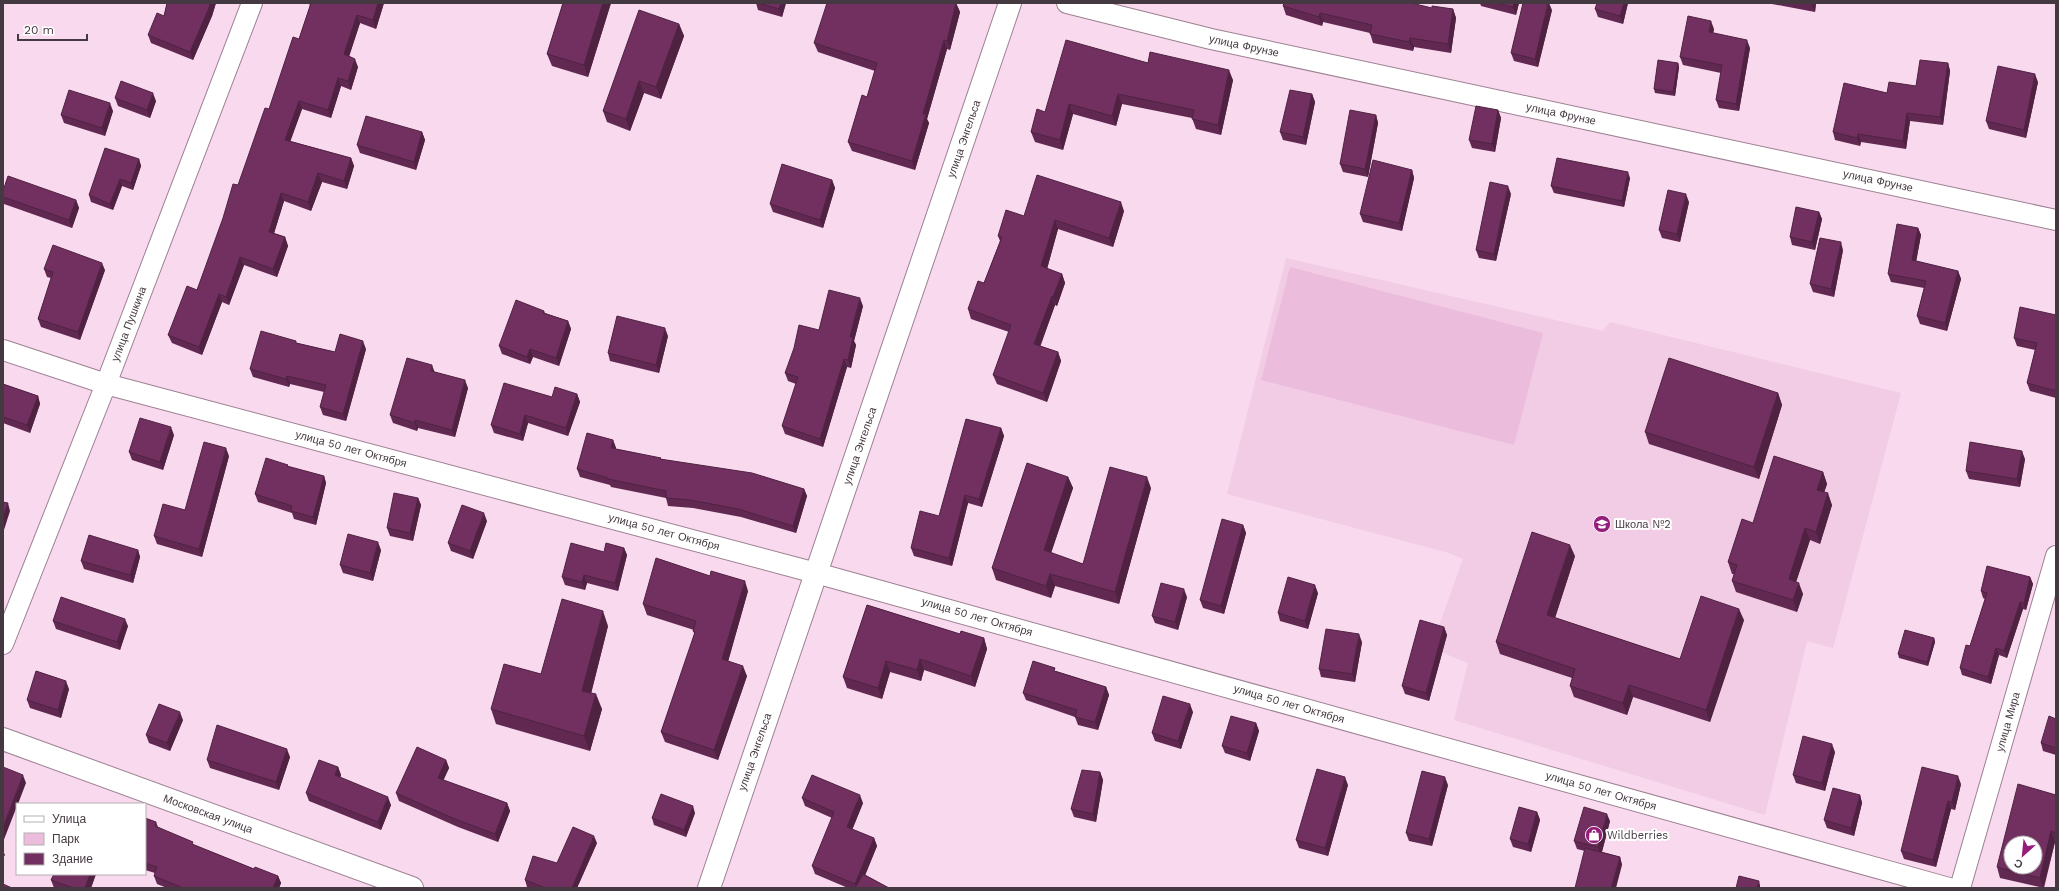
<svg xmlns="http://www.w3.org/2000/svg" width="2059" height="891" font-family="'Work Sans',sans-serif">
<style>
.built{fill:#f2cce5}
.green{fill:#ecbcdc}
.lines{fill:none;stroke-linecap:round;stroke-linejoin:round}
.street-casing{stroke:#9d8193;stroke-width:22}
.secondary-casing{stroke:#9d8193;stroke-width:24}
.street{stroke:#fff;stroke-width:20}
.secondary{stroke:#fff;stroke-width:22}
.wall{fill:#612952}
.shaded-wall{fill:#4f2242}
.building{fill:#71305f;stroke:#4f2242;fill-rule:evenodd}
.labels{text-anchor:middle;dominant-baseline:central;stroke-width:4;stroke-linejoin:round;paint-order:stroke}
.street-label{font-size:11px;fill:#453941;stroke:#fff}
.poi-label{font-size:11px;fill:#453941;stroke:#fff;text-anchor:start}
</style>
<rect width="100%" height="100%" fill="#f8d9ed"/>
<path class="built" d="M1286 258 1603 331 1610 322 1901 393 1833 648 1807 641 1765 815 1454 720 1468 663 1431 648 1463 559 1449 553 1227 494Z"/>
<path class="green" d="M1290 267 1543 333 1514 445 1261 380Z"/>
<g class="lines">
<defs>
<g id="street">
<path d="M1067 3 1211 39 2056 220"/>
<path d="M3 350 106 384 816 573 1949 888"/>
<path d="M3 644 106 384 252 3"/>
<path d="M1960 888 2056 556"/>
</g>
<g id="secondary">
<path d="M3 739 412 888"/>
<path d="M709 888 1010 3"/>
</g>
</defs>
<use href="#street" class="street-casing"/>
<use href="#secondary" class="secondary-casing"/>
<use href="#street" class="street"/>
<use href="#secondary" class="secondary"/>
</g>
<g class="wall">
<path d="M167 3H216L212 16 193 60 151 43 148 35 164 16Z"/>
<path d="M309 3H384L376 29 360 23 349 56 358 67 351 90 341 86 331 118 302 109 290 141 351 158 354 166 347 189 322 182 311 211 284 201 274 233 285 237 288 246 277 277 244 265 229 305 222 302 202 355 172 343 168 335 197 290 269 109 299 39 310 6Z"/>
<path d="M563 3H611L588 77 552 66 547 54Z"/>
<path d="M756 3H786L782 17 758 10Z"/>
<path d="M956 3 960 12 950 50 947 49 927 119 929 123 915 170 852 151 848 142 867 97 875 71 818 52 814 43Z"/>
<path d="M1480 3H1519L1516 15 1481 6Z"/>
<path d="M1628 3 1623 24 1598 17 1595 9Z"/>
<path d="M1772 3H1816L1815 12 1772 4Z"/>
<path d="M1283 6 1432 8 1453 9 1456 18 1451 53 1414 47 1413 51 1373 43 1370 33 1323 22 1322 26 1286 15Z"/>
<path d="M1552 10 1538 67 1514 61 1511 53Z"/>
<path d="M679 24 684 36 661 99 644 93 630 131 607 122 603 111Z"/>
<path d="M1714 29 1713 33 1750 48 1739 111 1719 108 1716 100 1721 73 1683 65 1680 57Z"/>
<path d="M1148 63 1233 80 1221 135 1196 129 1192 118 1122 104 1116 126 1073 114 1063 150 1035 142 1031 132 1045 112Z"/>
<path d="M1678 63 1679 67 1675 96 1655 93 1654 89Z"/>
<path d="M1948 63 1950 71 1943 125 1910 121 1906 149 1861 142 1860 146 1835 140 1833 132 1887 93 1916 86Z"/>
<path d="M2038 82 2026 138 1989 129 1986 121Z"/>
<path d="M1312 94 1315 102 1306 145 1283 140 1280 132Z"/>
<path d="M115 98 156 101 150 118 118 106Z"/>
<path d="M1498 110 1501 118 1495 152 1472 148 1469 140Z"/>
<path d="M113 111 105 136 64 123 61 115Z"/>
<path d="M1376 115 1378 123 1368 177 1343 172 1340 164Z"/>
<path d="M422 132 425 140 416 170 360 153 357 145Z"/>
<path d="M139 159 141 166 133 190 122 186 113 210 91 202 89 195Z"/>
<path d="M1412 170 1414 178 1402 231 1363 222 1360 214Z"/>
<path d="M1630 178 1624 207 1554 193 1551 186Z"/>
<path d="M832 180 835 188 823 228 773 212 770 204Z"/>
<path d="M3 191 76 200 79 208 72 228 4 204 3 202Z"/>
<path d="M1511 194 1496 261 1479 258 1476 250Z"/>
<path d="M1689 202 1680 242 1662 238 1659 230Z"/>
<path d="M1124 211 1113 247 1058 229 1047 269 1062 274 1065 283 1057 306 1055 305 1040 346 1058 352 1061 361 1047 402 997 384 993 375 1009 332 971 319 968 309 984 283 1000 241 998 236 1024 216Z"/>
<path d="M1819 212 1822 219 1815 250 1792 245 1790 237Z"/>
<path d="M1918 228 1921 235 1916 261 1958 271 1961 279 1947 331 1920 324 1917 316 1924 288 1891 282 1888 274Z"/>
<path d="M1843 250 1834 297 1813 292 1810 284Z"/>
<path d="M44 269 105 270 80 340 41 327 38 319 51 278 47 277Z"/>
<path d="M863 306 854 341 856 345 851 368 847 367 823 447 785 434 782 426 796 384 788 381 785 373 819 330Z"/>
<path d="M544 311 545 313 568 321 571 329 559 366 533 357 530 364 502 354 499 346Z"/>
<path d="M2056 315V398L2030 391 2027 383 2035 350 2017 346 2014 338Z"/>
<path d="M668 336 659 373 610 361 608 353Z"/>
<path d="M297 343 335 352 366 349 346 421 323 415 320 407 324 392 290 384 289 387 253 377 250 369Z"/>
<path d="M435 372 468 388 455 437 418 428 417 431 393 423 390 415Z"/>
<path d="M3 384 38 396 40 404 30 433 3 423Z"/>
<path d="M1778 393 1782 405 1759 479 1649 444 1645 432Z"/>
<path d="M577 394 580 402 568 436 528 423 523 441 494 433 491 425 552 397Z"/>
<path d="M1001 428 1004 436 982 507 968 503 952 566 914 556 911 548 939 516Z"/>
<path d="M174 435 163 470 132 460 129 452Z"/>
<path d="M613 440 616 448 615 449 661 459 804 489 807 496 796 533 741 517 693 508 668 506 666 498 611 487 610 485 580 477 577 469Z"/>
<path d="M229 456 202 557 157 544 154 536 185 510Z"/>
<path d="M2025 459 2020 487 1969 479 1966 471Z"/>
<path d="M288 465V467L324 476 326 483 316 525 294 519 292 513 258 502 255 494Z"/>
<path d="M1823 472 1827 484 1824 492 1832 505 1820 544 1810 540 1796 582 1803 594 1797 612 1736 592 1732 581 1734 574H1732L1728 562 1753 523Z"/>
<path d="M1068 477 1073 488 1051 553 1083 564 1151 488 1119 604 1055 586 1051 598 996 580 992 568Z"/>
<path d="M418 498 421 505 413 541 390 536 387 528Z"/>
<path d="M487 521 473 559 451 551 448 543Z"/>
<path d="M1243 525 1246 533 1224 614 1203 608 1200 600Z"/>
<path d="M624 548 627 555 618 591 587 583 585 590 565 585 562 577 604 552Z"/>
<path d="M138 550 140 557 133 583 84 569 81 561Z"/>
<path d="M381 550 373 581 343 573 340 565Z"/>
<path d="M1575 556 1555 618 1680 659 1744 620 1710 722 1633 697 1627 715 1574 697 1570 686 1572 678 1500 654 1496 642Z"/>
<path d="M2030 577 2033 584 2026 610 2023 609 2007 658 1999 655 1991 684 1962 675 1960 668 1970 646 1985 599 1983 598 1981 591Z"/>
<path d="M748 591 728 661 747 676 718 760 665 742 661 732 695 635 693 631 694 630 647 615 643 604Z"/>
<path d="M1318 593 1308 629 1280 621 1278 613Z"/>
<path d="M1187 597 1178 630 1155 623 1152 616Z"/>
<path d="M867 605 960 634 984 638 987 649 975 687 924 670 921 681 890 672 882 699 847 688 843 677Z"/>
<path d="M53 621 128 626 120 650 56 629Z"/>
<path d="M608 626 591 693 602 709 590 751 496 724 491 709 541 674Z"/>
<path d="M1444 627 1447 635 1429 701 1405 694 1402 686Z"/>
<path d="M1934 638 1935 642 1928 666 1899 658 1898 654Z"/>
<path d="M1362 642 1355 682 1321 677 1319 669Z"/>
<path d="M1056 671 1106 687 1109 695 1098 730 1078 725 1075 717 1026 700 1023 693Z"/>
<path d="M69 689 61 718 30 708 27 700Z"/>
<path d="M1193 712 1181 749 1155 741 1152 733Z"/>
<path d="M2056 719V755L2043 751 2041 743Z"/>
<path d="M183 720 170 751 149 743 146 735Z"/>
<path d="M1256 723 1259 731 1250 761 1225 753 1222 746Z"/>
<path d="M1835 752 1825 791 1796 783 1793 775Z"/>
<path d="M290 757 279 790 210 768 207 760Z"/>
<path d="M446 760 449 768 443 780 507 803 510 811 498 842 458 827 399 801 396 793Z"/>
<path d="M338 767 341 775 340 778 391 805 381 830 309 801 306 793Z"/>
<path d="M1100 772 1103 780 1096 822 1074 817 1071 809Z"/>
<path d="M1961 784 1955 810 1951 809 1936 867 1904 859 1901 851Z"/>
<path d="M1348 785 1328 856 1299 848 1296 840Z"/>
<path d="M1448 785 1432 846 1409 841 1406 833Z"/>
<path d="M1860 795 1862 803 1854 836 1827 828 1824 820Z"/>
<path d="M2056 795V842H2055L2044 888 2000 878 1997 867Z"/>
<path d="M802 798 863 803 852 830 874 838 877 846 865 875 889 888H848L815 874 812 866 832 818 805 806Z"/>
<path d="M1537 812 1540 820 1531 852 1513 847 1510 839Z"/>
<path d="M695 813 686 837 654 825 652 818Z"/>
<path d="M145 818 156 822 158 827 194 845 254 869 278 876 281 883 279 888H167L157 884 154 876 155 873 145 870Z"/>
<path d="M1610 821 1602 852 1620 857 1622 865 1585 851 1577 849 1574 841Z"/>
<path d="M597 843 577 888H529L527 887 525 880Z"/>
<path d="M54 874H96L91 888H54L51 880Z"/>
</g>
<g class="shaded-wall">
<path d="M210 3H216L212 16 193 60 190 52Z"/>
<path d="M378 3H384L376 29 373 20Z"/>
<path d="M603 3H611L588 77 584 65Z"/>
<path d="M781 3H786L782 17 779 9Z"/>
<path d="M956 3 960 12 950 50 947 41Z"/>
<path d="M1514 3H1519L1516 15 1513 7Z"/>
<path d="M1548 3H1549L1552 10 1538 67 1535 59Z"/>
<path d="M1624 3H1628L1623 24 1620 16Z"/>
<path d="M1811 3H1816L1815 12Z"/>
<path d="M1453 9 1456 18 1451 53 1448 44Z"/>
<path d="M1320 13 1323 22 1322 26 1319 17Z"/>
<path d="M357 15 360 23 347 63 344 54Z"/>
<path d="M1711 21 1714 29 1712 40 1709 32Z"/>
<path d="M679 24 684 36 661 99 656 87Z"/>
<path d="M1410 38 1414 47 1413 51 1409 42Z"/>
<path d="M944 40 947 49 927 119 929 123 915 170 912 161 923 114Z"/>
<path d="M1747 40 1750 48 1739 111 1736 104Z"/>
<path d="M355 59 358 67 351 90 348 81Z"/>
<path d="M1678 63 1679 67 1675 96 1673 92Z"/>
<path d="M1948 63 1950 71 1943 125 1940 117Z"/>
<path d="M1229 70 1233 80 1221 135 1218 125Z"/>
<path d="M2035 74 2038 82 2026 138 2024 130Z"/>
<path d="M338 78 341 86 331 118 328 110Z"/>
<path d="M639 81 644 93 630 131 626 119Z"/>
<path d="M153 93 156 101 150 118 147 110Z"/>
<path d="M1118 94 1122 104 1116 126 1112 116Z"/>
<path d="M1312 94 1315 102 1306 145 1303 137Z"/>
<path d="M299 101 302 109 288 148 285 140Z"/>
<path d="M110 103 113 111 105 136 102 128Z"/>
<path d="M1069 104 1073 114 1063 150 1060 140Z"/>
<path d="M1498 110 1501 118 1495 152 1492 144Z"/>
<path d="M1907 113 1910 121 1906 149 1903 141Z"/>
<path d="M1376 115 1378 123 1368 177 1365 169Z"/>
<path d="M422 132 425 140 416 170 414 162Z"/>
<path d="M1858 134 1861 142 1860 146 1857 138Z"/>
<path d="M351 158 354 166 347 189 344 181Z"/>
<path d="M139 159 141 166 133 190 131 183Z"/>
<path d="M1412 170 1414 178 1402 231 1399 223Z"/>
<path d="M1628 172 1630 178 1624 207 1622 201Z"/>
<path d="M318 173 322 182 311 211 308 202Z"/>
<path d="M120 179 122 186 113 210 110 204Z"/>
<path d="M832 180 835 188 823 228 820 220Z"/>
<path d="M1508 186 1511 194 1496 261 1494 254Z"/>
<path d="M281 193 284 201 272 240 269 232Z"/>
<path d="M1686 194 1689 202 1680 242 1677 234Z"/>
<path d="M76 200 79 208 72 228 69 220Z"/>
<path d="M1121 202 1124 211 1113 247 1109 238Z"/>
<path d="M1819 212 1822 219 1815 250 1812 242Z"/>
<path d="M1055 220 1058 229 1045 276 1041 266Z"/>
<path d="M1918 228 1921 235 1915 268 1912 260Z"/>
<path d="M285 237 288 246 277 277 273 269Z"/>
<path d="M1841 242 1843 250 1834 297 1831 289Z"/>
<path d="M240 257 244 265 229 305 226 297Z"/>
<path d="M102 263 105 270 80 340 78 332Z"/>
<path d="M1958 271 1961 279 1947 331 1945 323Z"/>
<path d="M1062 274 1065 283 1057 306 1053 297Z"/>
<path d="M219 294 222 302 202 355 199 347Z"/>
<path d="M1052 296 1055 305 1038 353 1034 344Z"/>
<path d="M860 298 863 306 854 341 856 345 851 368 848 360 850 337Z"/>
<path d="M568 321 571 329 559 366 556 358Z"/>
<path d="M665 328 668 336 659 373 656 365Z"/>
<path d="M363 341 366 349 346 421 343 414Z"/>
<path d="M530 349 533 357 530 364 527 357Z"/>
<path d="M1058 352 1061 361 1047 402 1043 393Z"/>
<path d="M844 359 847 367 823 447 820 439Z"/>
<path d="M432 365 435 373 431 371Z"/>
<path d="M287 376 290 384 289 387 286 379Z"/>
<path d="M465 380 468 388 455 437 452 430Z"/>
<path d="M1778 393 1782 405 1759 479 1754 467Z"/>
<path d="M577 394 580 402 568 436 566 428Z"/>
<path d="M38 396 40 404 30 433 27 425Z"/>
<path d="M525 415 528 423 523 441 520 434Z"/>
<path d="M415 420 418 428 417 431 415 423Z"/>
<path d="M171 427 174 435 163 470 160 462Z"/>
<path d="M1001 428 1004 436 982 507 979 499Z"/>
<path d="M613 440 616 448 614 456 611 448Z"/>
<path d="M226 448 229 456 202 557 199 549Z"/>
<path d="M2022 451 2025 459 2020 487 2017 479Z"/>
<path d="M1823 472 1827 484 1821 502 1817 490Z"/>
<path d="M324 476 326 483 316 525 313 517Z"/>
<path d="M1068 477 1073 488 1048 562 1044 550Z"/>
<path d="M1147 477 1151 488 1119 604 1115 592Z"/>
<path d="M804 489 807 496 796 533 793 526Z"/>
<path d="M1828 493 1832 505 1820 544 1816 532Z"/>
<path d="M965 495 968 503 952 566 949 558Z"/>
<path d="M418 498 421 505 413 541 410 533Z"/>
<path d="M8 503 10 511 3 533V516Z"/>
<path d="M484 513 487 521 473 559 470 551Z"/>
<path d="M1243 525 1246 533 1224 614 1221 606Z"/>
<path d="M1805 528 1810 540 1793 591 1789 579Z"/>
<path d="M378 542 381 550 373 581 370 573Z"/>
<path d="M1570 545 1575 556 1552 627 1547 615Z"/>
<path d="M624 548 627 555 618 591 615 583Z"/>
<path d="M138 550 140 557 133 583 130 575Z"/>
<path d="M1050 574 1055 586 1051 598 1046 586Z"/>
<path d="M584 575 587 583 585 590 582 582Z"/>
<path d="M2030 577 2033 584 2026 610 2024 603Z"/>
<path d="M745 581 748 591 726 669 722 659Z"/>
<path d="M1799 583 1803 594 1797 612 1793 600Z"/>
<path d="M1315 585 1318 593 1308 629 1305 621Z"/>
<path d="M1184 589 1187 597 1178 630 1175 622Z"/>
<path d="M2020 602 2023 609 2007 658 2004 651Z"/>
<path d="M1739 609 1744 620 1710 722 1706 710Z"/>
<path d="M603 611 608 626 588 706 582 691Z"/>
<path d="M125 619 128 626 120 650 117 642Z"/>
<path d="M1444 627 1447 635 1429 701 1426 693Z"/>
<path d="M1359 634 1362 642 1355 682 1352 674Z"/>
<path d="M984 638 987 649 975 687 971 676Z"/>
<path d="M1934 638 1935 642 1928 666 1927 662Z"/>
<path d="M1996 648 1999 655 1991 684 1988 677Z"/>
<path d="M920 659 924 670 921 681 917 670Z"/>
<path d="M886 661 890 672 882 699 878 688Z"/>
<path d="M743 666 747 676 718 760 714 750Z"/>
<path d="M66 681 69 689 61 718 58 710Z"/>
<path d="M1629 685 1633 697 1627 715 1623 703Z"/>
<path d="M1106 687 1109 695 1098 730 1095 722Z"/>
<path d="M596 694 602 709 590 751 584 736Z"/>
<path d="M1190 704 1193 712 1181 749 1178 741Z"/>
<path d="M180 712 183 720 170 751 167 743Z"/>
<path d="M1256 723 1259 731 1250 761 1247 753Z"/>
<path d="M1832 744 1835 752 1825 791 1822 783Z"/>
<path d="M287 749 290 757 279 790 276 782Z"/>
<path d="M446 760 449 768 441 786 438 778Z"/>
<path d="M338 767 341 775 338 783 335 775Z"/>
<path d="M1100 772 1103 780 1096 822 1093 814Z"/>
<path d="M23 775 26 783 18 804H17V806L3 842V827Z"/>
<path d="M1958 776 1961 784 1955 810 1952 802Z"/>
<path d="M1345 777 1348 785 1328 856 1325 848Z"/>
<path d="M1445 777 1448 785 1432 846 1429 839Z"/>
<path d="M860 795 863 803 850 835 847 827Z"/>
<path d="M1860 795 1862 803 1854 836 1851 828Z"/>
<path d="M388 797 391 805 381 830 378 822Z"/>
<path d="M1948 801 1951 809 1936 867 1933 860Z"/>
<path d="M507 803 510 811 498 842 495 834Z"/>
<path d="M693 806 695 813 686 837 684 830Z"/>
<path d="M1537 812 1540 820 1531 852 1528 844Z"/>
<path d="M1607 814 1610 821 1601 855 1598 847Z"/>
<path d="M2051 831 2055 842 2043 888 2040 878Z"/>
<path d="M594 836 597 843 577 888H572Z"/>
<path d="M874 838 877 846 860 888H857L855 884Z"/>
<path d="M3 851 5 855 3 858Z"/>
<path d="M1620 857 1622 865 1616 888H1611Z"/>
<path d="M90 874H96L91 888H85Z"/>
<path d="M278 876 281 883 279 888H273Z"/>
<path d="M1759 881 1760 885V888H1757Z"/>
</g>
<g class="building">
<path d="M167 3H210L209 8 190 52 148 35 157 13 164 16Z"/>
<path d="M311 3H378L373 20 357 15 344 54 355 59 348 81 338 78 328 110 299 101 285 140 351 158 344 181 318 173 308 202 281 193 269 232 285 237 273 269 240 257 226 297 219 294 199 347 168 335 187 286 197 290 223 218 233 184 238 185 265 108 269 109 293 37 299 39Z"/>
<path d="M563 3H603L584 65 547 54Z"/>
<path d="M758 3H781L779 9Z"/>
<path d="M827 3H956L947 41 944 40 923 114H926L912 161 848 142 862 95 867 97 877 63 814 43Z"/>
<path d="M1284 3H1411L1432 8V6L1453 9 1448 44 1410 38 1409 42 1370 34 1372 25 1320 13 1319 17 1283 6Z"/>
<path d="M1497 3H1514L1513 7Z"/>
<path d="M1523 3H1548L1535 59 1511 53Z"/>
<path d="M1597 3H1624L1620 16 1595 9Z"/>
<path d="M639 10 679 24 656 87 639 81 626 119 603 111Z"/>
<path d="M1688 16 1711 21 1709 32 1747 40 1736 104 1716 100 1722 65 1680 57Z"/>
<path d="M1066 40 1148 63 1150 52 1229 70 1218 125 1192 119 1194 110 1118 94 1112 116 1069 104 1060 140 1031 132 1037 109 1045 112Z"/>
<path d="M1658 60 1678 63 1673 92 1654 89Z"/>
<path d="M1920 60 1948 63 1940 117 1907 113 1903 141 1858 134 1857 138 1833 132 1844 83 1887 93 1889 82 1916 86Z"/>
<path d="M1998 66 2035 74 2024 130 1986 121Z"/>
<path d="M121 81 153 93 147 110 115 98Z"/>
<path d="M69 90 110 103 102 128 61 115Z"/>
<path d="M1290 90 1312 94 1303 137 1280 132Z"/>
<path d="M1476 106 1498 110 1492 144 1469 140Z"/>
<path d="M1350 110 1376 115 1365 169 1340 164Z"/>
<path d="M366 116 422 132 414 162 357 145Z"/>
<path d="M105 148 139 159 131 183 120 179 110 204 89 195Z"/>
<path d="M1557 158 1628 172 1622 201 1551 186Z"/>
<path d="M1373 160 1412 170 1399 223 1360 214Z"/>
<path d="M782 164 832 180 820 220 770 204Z"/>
<path d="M1037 175 1121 202 1109 238 1055 220 1041 266 1062 274 1053 297 1052 296 1034 344 1058 352 1043 393 993 375 1011 325 968 309 978 281 984 283 1002 237 998 236 1006 210 1024 216Z"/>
<path d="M8 176 76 200 69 220 3 197V191Z"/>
<path d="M1490 182 1508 186 1494 254 1476 250Z"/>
<path d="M1668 190 1686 194 1677 234 1659 230Z"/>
<path d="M1796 207 1819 212 1812 242 1790 237Z"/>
<path d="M1897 224 1918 228 1912 260 1958 271 1945 323 1917 316 1926 281 1888 274Z"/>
<path d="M1820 238 1841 242 1831 289 1810 284Z"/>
<path d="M53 245 102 263 78 332 38 319 53 272 44 269Z"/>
<path d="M829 290 860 298 850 337H853L848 360 844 359 820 439 782 426 798 377 785 373 794 348 799 325 819 330Z"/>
<path d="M516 300 544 311 543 313 568 321 556 358 530 349 527 357 499 346Z"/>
<path d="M2020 307 2056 315V391L2027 383 2037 343 2014 338Z"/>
<path d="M617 316 665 328 656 365 608 353Z"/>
<path d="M261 331 296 341V343L335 352 340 334 363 341 343 414 320 407 326 385 287 376 286 379 250 369Z"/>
<path d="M407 358 432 365 431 371 465 380 452 430 415 420V423L390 415Z"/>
<path d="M1669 358 1778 393 1754 467 1645 432Z"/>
<path d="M504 383 552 397 555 387 577 394 566 428 525 415 520 434 491 425Z"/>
<path d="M3 384 38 396 27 425 3 417Z"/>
<path d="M140 418 171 427 160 462 129 452Z"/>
<path d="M966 419 1001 428 979 499 965 495 949 558 911 548 920 511 939 516Z"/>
<path d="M587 433 613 440 611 448 661 458 660 459 752 473 804 489 793 526 738 509 690 500 666 498V491L608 479V478L577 469Z"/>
<path d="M204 442 226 448 199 549 154 536 163 504 185 510Z"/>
<path d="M1970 442 2022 451 2017 479 1966 471Z"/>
<path d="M1774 456 1823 472 1817 490 1828 493 1816 532 1805 528 1789 579 1799 583 1793 600 1732 581 1737 565 1728 562 1742 519 1753 523Z"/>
<path d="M266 458 288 465 287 466 324 476 313 517 291 511 292 506 255 494Z"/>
<path d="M1027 463 1068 477 1044 550 1083 564 1110 467 1147 477 1115 592 1050 574 1046 586 992 568Z"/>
<path d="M394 493 418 498 410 533 387 528Z"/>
<path d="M3 502 8 503 3 516Z"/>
<path d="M462 505 484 513 470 551 448 543Z"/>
<path d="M1222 519 1243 525 1221 606 1200 600Z"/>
<path d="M1532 532 1570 545 1547 615 1680 659 1701 596 1739 609 1706 710 1629 685 1623 703 1570 686 1575 669 1496 642Z"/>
<path d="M348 534 378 542 370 573 340 565Z"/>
<path d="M89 535 138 550 130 575 81 561Z"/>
<path d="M571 543 604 552 606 543 624 548 615 583 584 575 582 582 562 577Z"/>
<path d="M656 558 710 576 711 571 745 581 722 659 743 666 714 750 661 732 695 632 693 631 696 621 643 604Z"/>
<path d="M1987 566 2030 577 2024 603 2020 602 2004 651 1996 648 1988 677 1960 668 1966 645 1970 646 1987 593 1981 591Z"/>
<path d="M1288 577 1315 585 1305 621 1278 613Z"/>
<path d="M1161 583 1184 589 1175 622 1152 616Z"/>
<path d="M61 597 125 619 117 642 53 621Z"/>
<path d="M562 599 603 611 582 691 596 694 584 736 491 709 504 664 541 674Z"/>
<path d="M867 605 960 634 961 631 984 638 971 676 920 659 917 670 886 661 878 688 843 677Z"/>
<path d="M1420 620 1444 627 1426 693 1402 686Z"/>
<path d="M1326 629 1359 634 1352 674 1319 669Z"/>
<path d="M1905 630 1934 638 1927 662 1898 654Z"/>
<path d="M1033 661 1055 668 1054 671 1106 687 1095 722 1075 717 1077 710 1023 693Z"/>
<path d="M36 671 66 681 58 710 27 700Z"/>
<path d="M1163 696 1190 704 1178 741 1152 733Z"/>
<path d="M159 704 180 712 167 743 146 735Z"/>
<path d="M1231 716 1256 723 1247 753 1222 746Z"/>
<path d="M2049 716 2056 719V748L2041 743Z"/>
<path d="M217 725 287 749 276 782 207 760Z"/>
<path d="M1803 736 1832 744 1822 783 1793 775Z"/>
<path d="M417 747 446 760 438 778 507 803 495 834 455 819 396 793Z"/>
<path d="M319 760 338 767 335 775 388 797 378 822 306 793Z"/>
<path d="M3 767 23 775 3 827Z"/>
<path d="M1922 767 1958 776 1952 802 1948 801 1933 860 1901 851Z"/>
<path d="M1317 769 1345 777 1325 848 1296 840Z"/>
<path d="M1082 770 1100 772 1093 814 1071 809Z"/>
<path d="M1422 771 1445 777 1429 839 1406 833Z"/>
<path d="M812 775 860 795 847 827 874 838 855 884 812 866 834 812 802 798Z"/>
<path d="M2018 784 2056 795V833L2051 831 2040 878 1997 867ZM2011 843H2035V867H2011Z"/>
<path d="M1833 788 1860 795 1851 828 1824 820Z"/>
<path d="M661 794 693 806 684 830 652 818Z"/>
<path d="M1519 807 1537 812 1528 844 1510 839Z"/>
<path d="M1584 807 1607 814 1598 847 1574 841Z"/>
<path d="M145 818 156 822 155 826 193 842 192 844 254 869 255 867 278 876 273 888H183L154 876 157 867 145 863Z"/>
<path d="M573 827 594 836 572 888H546L525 880 533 856 557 863Z"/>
<path d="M1585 848 1620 857 1611 888H1575Z"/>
<path d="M54 874H90L85 888H74L51 880Z"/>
<path d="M863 874 889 888H855Z"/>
<path d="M1739 876 1759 881 1757 888H1736Z"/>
<path d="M3 884 12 888H3Z"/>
</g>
<defs>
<symbol id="school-disc" viewBox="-11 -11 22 22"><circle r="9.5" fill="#951e7a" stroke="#fff"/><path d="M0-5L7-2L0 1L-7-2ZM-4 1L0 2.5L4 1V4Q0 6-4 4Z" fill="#fff"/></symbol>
<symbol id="shop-disc" viewBox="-11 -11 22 22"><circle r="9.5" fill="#951e7a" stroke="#fff"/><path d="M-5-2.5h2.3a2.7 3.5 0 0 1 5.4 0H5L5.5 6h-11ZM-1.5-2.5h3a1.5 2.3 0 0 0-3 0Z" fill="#fff"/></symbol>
</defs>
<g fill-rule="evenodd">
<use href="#school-disc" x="1592" y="514" width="20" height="20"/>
<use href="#shop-disc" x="1584" y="825" width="20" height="20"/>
</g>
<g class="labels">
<g class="street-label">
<text transform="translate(1244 46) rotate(12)">улица Фрунзе</text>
<text transform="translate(1561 114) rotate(12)">улица Фрунзе</text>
<text transform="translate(964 139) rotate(-71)">улица Энгельса</text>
<text transform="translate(1878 181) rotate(12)">улица Фрунзе</text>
<text transform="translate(129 324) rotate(-69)">улица Пушкина</text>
<text transform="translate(860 446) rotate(-71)">улица Энгельса</text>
<text transform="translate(351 449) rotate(15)">улица 50 лет Октября</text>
<text transform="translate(664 532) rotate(15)">улица 50 лет Октября</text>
<text transform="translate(977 617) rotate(16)">улица 50 лет Октября</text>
<text transform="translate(1289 704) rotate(16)">улица 50 лет Октября</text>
<text transform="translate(2008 722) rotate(-74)">улица Мира</text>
<text transform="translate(755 752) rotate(-71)">улица Энгельса</text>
<text transform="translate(1601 791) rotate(16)">улица 50 лет Октября</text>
<text transform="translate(208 814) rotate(20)">Московская улица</text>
</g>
<g class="poi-label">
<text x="1615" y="524">Школа №2</text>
<text x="1607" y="835">Wildberries</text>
</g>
</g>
<rect width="2059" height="891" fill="none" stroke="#453941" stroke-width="8"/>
<rect x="16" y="803" width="130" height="72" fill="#ffffff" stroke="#b5b0b3"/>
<rect x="24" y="816" width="20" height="6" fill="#ffffff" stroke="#b5b0b3"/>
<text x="52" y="823" font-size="12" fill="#453941">Улица</text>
<rect x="24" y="833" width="20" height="12" fill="#ecbcdc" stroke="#b5b0b3"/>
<text x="52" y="843" font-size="12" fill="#453941">Парк</text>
<rect x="24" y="853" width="20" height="12" fill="#71305f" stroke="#b5b0b3"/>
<text x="52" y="863" font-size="12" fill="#453941">Здание</text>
<g transform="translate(2023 855) rotate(207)"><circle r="19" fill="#ffffff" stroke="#b5b0b3"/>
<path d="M0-3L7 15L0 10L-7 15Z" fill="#951e7a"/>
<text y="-6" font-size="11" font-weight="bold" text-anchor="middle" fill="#453941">С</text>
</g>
<path d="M18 34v6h69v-6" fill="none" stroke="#453941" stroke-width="2"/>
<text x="24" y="34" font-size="12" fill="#453941" stroke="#ffffff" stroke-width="3" paint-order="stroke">20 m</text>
</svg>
